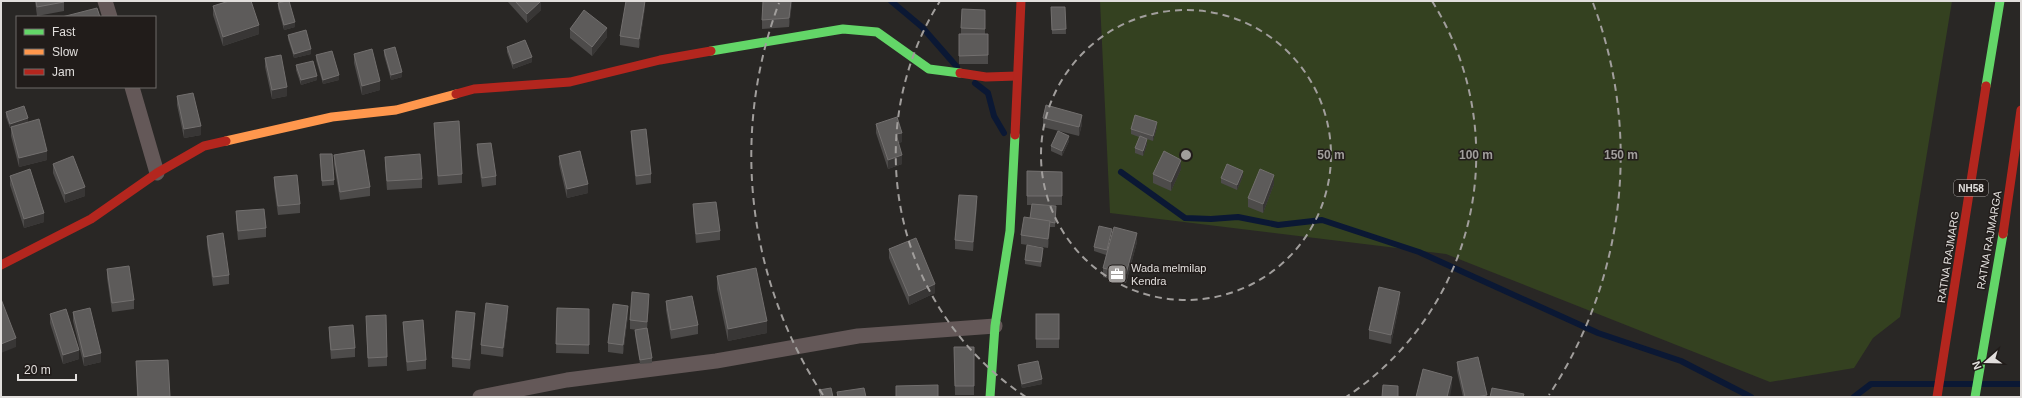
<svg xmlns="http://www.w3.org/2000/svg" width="2022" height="398" font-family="Helvetica,sans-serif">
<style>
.green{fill:#344120}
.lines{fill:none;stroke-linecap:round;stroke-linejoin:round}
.stream{stroke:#0b1834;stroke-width:6}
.street{stroke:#645858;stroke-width:15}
.fast{stroke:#63d668;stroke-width:9}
.slow{stroke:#ff974d;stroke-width:9}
.jam{stroke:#b3261e;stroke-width:9}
.wall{fill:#4d4b4a}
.shaded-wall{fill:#383635}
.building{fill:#5d5b5a;stroke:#726f6e}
.ring{fill:none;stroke:#a19e9c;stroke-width:2;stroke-dasharray:7 5}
.labels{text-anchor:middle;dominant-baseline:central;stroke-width:3;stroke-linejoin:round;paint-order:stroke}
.shield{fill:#211c1a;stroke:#a7a4a2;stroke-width:1}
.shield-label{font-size:10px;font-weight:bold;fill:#e1dedc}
.street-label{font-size:11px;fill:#e1dedc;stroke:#211c1a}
.poi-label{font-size:11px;fill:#e1dedc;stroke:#211c1a;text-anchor:start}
.centre{fill:#a19e9c;stroke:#211c1a;stroke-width:2}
.ring-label{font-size:12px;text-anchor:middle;font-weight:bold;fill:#a19e9c;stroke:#211c1a;stroke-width:3;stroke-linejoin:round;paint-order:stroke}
</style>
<rect width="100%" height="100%" fill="#292725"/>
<path class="green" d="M1100 1H1952L1900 317 1873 338 1854 368 1770 382 1446 254 1110 213Z"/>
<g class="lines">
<g class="stream">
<path d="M891 1 922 27 957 67"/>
<path d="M975 83 988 93 994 116 1004 133"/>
<path d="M1121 172 1185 218 1211 219 1238 217 1278 225 1322 220 1419 252 1598 333 1681 361 1751 397"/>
<path d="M1854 397 1871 384H2021"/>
</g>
<g class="street">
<path d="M105 1 110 17"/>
<path d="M132 87 157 173"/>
<path d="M480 397 567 380 716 361 858 336 995 326"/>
</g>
<g class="fast">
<path d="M711 51 843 29 877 32 929 69 960 73"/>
<path d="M1986 86 2000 1"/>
<path d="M990 397 995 326 1010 231 1015 135"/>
<path d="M1975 397 2003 234"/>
</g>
<path class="slow" d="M226 141 332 117 396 110 456 94"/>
<g class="jam">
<path d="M960 73 986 77 1017 76"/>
<path d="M456 94 474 89 570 82 660 60 711 51"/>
<path d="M1015 135 1021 1"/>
<path d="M2003 234 2021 110"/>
<path d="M1 265 91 219 157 173 204 146 226 141"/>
<path d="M1937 397 1986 86"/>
</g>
</g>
<g class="wall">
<path d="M35 1H64V11L37 16Z"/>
<path d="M507 1H541V10L527 23Z"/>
<path d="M645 1V7L639 48 620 45V36Z"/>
<path d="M792 1 789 27 762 29V20Z"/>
<path d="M278 3 295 27 284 30 278 8Z"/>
<path d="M213 6 259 34 223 46 213 15Z"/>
<path d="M1051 7H1065L1066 34H1052Z"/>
<path d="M985 19V34H988V64H959V34H961V28Z"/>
<path d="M570 29 607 37 592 56 570 38Z"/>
<path d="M288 35 311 54 294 58 288 39Z"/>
<path d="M507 47 532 62 513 69 507 52Z"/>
<path d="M384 50 402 77 391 80 384 55Z"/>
<path d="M354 54 380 90 362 95 354 63Z"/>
<path d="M316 55 339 80 323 84 316 60Z"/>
<path d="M265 58 287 96 272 99 265 67Z"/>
<path d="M296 65 317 80 301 85 296 70Z"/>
<path d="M177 96 201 135 184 138 177 105Z"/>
<path d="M6 112 28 122 47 160 19 167 11 136V128H10L6 117Z"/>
<path d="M1043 118 1082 124 1079 136 1043 127Z"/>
<path d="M434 123 462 174V183L438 185 434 132Z"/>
<path d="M876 124 902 142 898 143 902 164 888 169 876 133Z"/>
<path d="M1157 127 1153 141 1147 139V144L1143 156 1135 153V148L1139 137 1131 134V129Z"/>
<path d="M631 131 651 174V183L636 185 631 140Z"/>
<path d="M1069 141 1062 156 1051 151V146Z"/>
<path d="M477 144 496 176V185L482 187 477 153Z"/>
<path d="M320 154 334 180V185L322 186Z"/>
<path d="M334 155 370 187V196L340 200 334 164Z"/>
<path d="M559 156 588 193 567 198 559 164Z"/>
<path d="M385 157 422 179V188L387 190 385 166Z"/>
<path d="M53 164 85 196 65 203 53 173Z"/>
<path d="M1181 169 1171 191 1153 183V174Z"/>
<path d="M1027 171 1062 172V205H1036L1056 211 1055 227H1050L1048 248 1021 244V235L1030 218 1032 205H1027Z"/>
<path d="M10 176 44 222 24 228 10 185Z"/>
<path d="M1243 176 1237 190 1221 183V178Z"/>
<path d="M274 177 300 204V213L278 215 274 186Z"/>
<path d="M1274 184 1263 213 1248 207V198Z"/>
<path d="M693 204 720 231V240L696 243 693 213Z"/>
<path d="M977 205 973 251 955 249V240Z"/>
<path d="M236 211 266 228V237L238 240 236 220Z"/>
<path d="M207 236 229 275V284L213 286 207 245Z"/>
<path d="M1137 242 1126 283 1103 277V268L1106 255 1094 251V247Z"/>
<path d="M889 249 935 293 909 305 889 258Z"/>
<path d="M1043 252 1041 267 1025 264V260Z"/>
<path d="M107 269 134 300V309L112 312 107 278Z"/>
<path d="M717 276 767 333 728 341 717 289Z"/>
<path d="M666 301 698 325V334L671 339 666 310Z"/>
<path d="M1400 301 1391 344 1369 339V330Z"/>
<path d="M649 303 647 328 652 358V363L640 364 635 335V330H638L630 329V320Z"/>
<path d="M557 308 589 309V354L556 353Z"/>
<path d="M73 312 101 362 84 366 73 321Z"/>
<path d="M50 314 79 359 63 364 50 323Z"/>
<rect x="1036" y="314" width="23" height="34"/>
<path d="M508 315 503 357 481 354V345Z"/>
<path d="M628 315 623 354 608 352V343Z"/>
<path d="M403 322 426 360V369L407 371 403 331Z"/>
<path d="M475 322 470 369 452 367V358Z"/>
<path d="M366 325 387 357V366L368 367Z"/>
<path d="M329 327 355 348V357L331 359 329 336Z"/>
<path d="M954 347H974V395H955Z"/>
<path d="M136 361 170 397H137Z"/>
<path d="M1457 362 1487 397H1463L1457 371Z"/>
<path d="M1018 365 1042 384 1022 388 1018 370Z"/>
</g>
<g class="shaded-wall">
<path d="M541 1V10L527 23V14Z"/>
<path d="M645 1V7L639 48V39Z"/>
<path d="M791 1H792V4L789 27V18Z"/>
<path d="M295 22V27L284 30V25Z"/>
<path d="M259 25V34L223 46V37Z"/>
<path d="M607 28V37L592 56V47Z"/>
<path d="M311 49V54L294 58V54Z"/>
<path d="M532 57V62L513 69V64Z"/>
<path d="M402 72V77L391 80V75Z"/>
<path d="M339 75V80L323 84V80Z"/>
<path d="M317 76V80L301 85V80Z"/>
<path d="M380 81V90L362 95V86Z"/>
<path d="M287 87V96L272 99V90Z"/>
<path d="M1082 115V124L1079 136V127Z"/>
<path d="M28 118V122L10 128V124Z"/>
<path d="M1157 122V127L1153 141V136Z"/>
<path d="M201 126V135L184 138V129Z"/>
<path d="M902 133V142L896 143V134Z"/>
<path d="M1069 136V141L1062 156V151Z"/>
<path d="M1147 139V144L1143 156V151Z"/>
<path d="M47 151V160L19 167V158Z"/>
<path d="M902 155V164L888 169V160Z"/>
<path d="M1181 160V169L1171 191V182Z"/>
<path d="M1243 171V176L1237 190V185Z"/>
<path d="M1274 175V184L1263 213V204Z"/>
<path d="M588 184V193L567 198V189Z"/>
<path d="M85 187V196L65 203V194Z"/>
<path d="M977 196V205L973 251V242Z"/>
<path d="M44 213V222L24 228V219Z"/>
<path d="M1050 221V230L1048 248V239Z"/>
<path d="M1137 233V242L1126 283V274Z"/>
<path d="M1043 248V252L1041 267V262Z"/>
<path d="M935 284V293L909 305V296Z"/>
<path d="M1400 292V301L1391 344V335Z"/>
<path d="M649 294V303L647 331V322Z"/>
<path d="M508 306V315L503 357V348Z"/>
<path d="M628 306V315L623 354V345Z"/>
<path d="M475 313V322L470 369V360Z"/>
<path d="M767 321V333L728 341V329Z"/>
<path d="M16 338V347L1 353V344Z"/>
<path d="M79 350V359L63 364V355Z"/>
<path d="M101 353V362L84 366V357Z"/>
<path d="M1452 377V386L1450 397H1447Z"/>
<path d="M1042 379V384L1022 388V384Z"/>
<path d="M1487 395V397H1476Z"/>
</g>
<g class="building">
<path d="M36 1H64V2L37 7Z"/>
<path d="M229 1H251L259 25 223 37 213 6Z"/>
<path d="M286 1H289L295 22 284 25 278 3Z"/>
<path d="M515 1H541L527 14Z"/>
<path d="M626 1H645L639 39 620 36Z"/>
<path d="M763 1H791L789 18 762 20Z"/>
<path d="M1051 7H1065L1066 29 1052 30Z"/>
<path d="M97 8 100 17H62Z"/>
<path d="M962 9 985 10V29L961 28Z"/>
<path d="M584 10 607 28 592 47 570 29Z"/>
<path d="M306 30 311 49 294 54 288 35Z"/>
<path d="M959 34H988V55L959 56Z"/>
<path d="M525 40 532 57 513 64 507 47Z"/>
<path d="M395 47 402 72 391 75 384 50Z"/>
<path d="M372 49 380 81 362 86 354 54Z"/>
<path d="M332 51 339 75 323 80 316 55Z"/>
<path d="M281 55 287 87 272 90 265 58Z"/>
<path d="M313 61 317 76 301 80 296 65Z"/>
<path d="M193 93 201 126 184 129 177 96Z"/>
<path d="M1046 105 1082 115 1079 127 1043 118Z"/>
<path d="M24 106 28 118 10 124 6 112Z"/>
<path d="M1135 115 1157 122 1153 136 1131 129Z"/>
<path d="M897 117 902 133 896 134 902 155 888 160 876 124Z"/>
<path d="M39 119 47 151 19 158 11 127Z"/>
<path d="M459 121 462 174 438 176 434 123Z"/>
<path d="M646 129 651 174 636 176 631 131Z"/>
<path d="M1058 131 1069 136 1062 151 1051 146Z"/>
<path d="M1140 136 1147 139 1143 151 1135 148Z"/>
<path d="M491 143 496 176 482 178 477 144Z"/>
<path d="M364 150 370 187 340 192 334 155Z"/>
<path d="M580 151 588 184 567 189 559 156Z"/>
<path d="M1164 151 1181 160 1171 182 1153 174Z"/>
<path d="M320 154H332L334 180 322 181Z"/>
<path d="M420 154 422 179 387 181 385 157Z"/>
<path d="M73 156 85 187 65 194 53 164Z"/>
<path d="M1227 164 1243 171 1237 185 1221 178Z"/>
<path d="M30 169 44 213 24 219 10 176Z"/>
<path d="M1260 169 1274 175 1263 204 1248 198Z"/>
<path d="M1027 171 1062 172V196H1027Z"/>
<path d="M297 175 300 204 278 206 274 177Z"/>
<path d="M959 195 977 196 973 242 955 240Z"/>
<path d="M716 202 720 231 696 234 693 204Z"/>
<path d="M1032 204 1056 206 1055 223 1030 218Z"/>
<path d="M264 209 266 228 238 231 236 211Z"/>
<path d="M1024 217 1050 221 1048 239 1021 235Z"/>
<path d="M1099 226 1112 229 1107 250 1094 247Z"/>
<path d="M1114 227 1137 233 1126 274 1103 268Z"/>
<path d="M223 233 229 275 213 277 207 236Z"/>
<path d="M916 238 935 284 909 296 889 249Z"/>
<path d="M1027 245 1043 248 1041 262 1025 260Z"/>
<path d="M129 266 134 300 112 303 107 269Z"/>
<path d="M756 268 767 321 728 329 717 276Z"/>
<path d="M1379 287 1400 292 1391 335 1369 330Z"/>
<path d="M632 292 649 294 647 322 630 320Z"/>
<path d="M692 296 698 325 671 330 666 301Z"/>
<path d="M1 299 16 338 1 344Z"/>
<path d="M486 303 508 306 503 348 481 345Z"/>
<path d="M613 304 628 306 623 345 608 343Z"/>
<path d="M90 308 101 353 84 357 73 312Z"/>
<path d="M557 308 589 309V345L556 344Z"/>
<path d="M66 309 79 350 63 355 50 314Z"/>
<path d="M456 311 475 313 470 360 452 358Z"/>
<rect x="1036" y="314" width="23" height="25"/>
<path d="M386 315 387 357 368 358 366 316Z"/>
<path d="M423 320 426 360 407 362 403 322Z"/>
<path d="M353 325 355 348 331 350 329 327Z"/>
<path d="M647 328 652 358 640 360 635 330Z"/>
<path d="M954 347H974V386H955Z"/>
<path d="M1478 357 1487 395 1476 397H1465L1457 362Z"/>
<path d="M168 360 170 397H138L136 361Z"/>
<path d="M1038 361 1042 379 1022 384 1018 365Z"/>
<path d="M1423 369 1452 377 1447 397H1416Z"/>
<path d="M938 385V397H896V386Z"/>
<path d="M1383 385 1398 386V397H1382Z"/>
<path d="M831 388 833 397H821L819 390Z"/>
<path d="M864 388 866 397H838L837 392Z"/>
<path d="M1492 388 1524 394 1523 397H1490Z"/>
</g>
<g class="ring">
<circle cx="1186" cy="155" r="145"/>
<path d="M1026 397A290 290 0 0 1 940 1M1432 1A290 290 0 0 1 1346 397"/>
<path d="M823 395A435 435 0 0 1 779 3M1593 3A435 435 0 0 1 1549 395"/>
</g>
<defs>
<symbol id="office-square" viewBox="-11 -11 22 22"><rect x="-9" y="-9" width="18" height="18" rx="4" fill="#a19e9c" stroke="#211c1a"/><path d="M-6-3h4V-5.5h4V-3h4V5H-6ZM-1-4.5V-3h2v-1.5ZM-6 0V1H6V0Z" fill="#fff"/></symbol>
</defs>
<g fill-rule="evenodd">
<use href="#office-square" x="1106" y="263" width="22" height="22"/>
</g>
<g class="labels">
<rect class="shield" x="1954" y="180" width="34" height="16" rx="3"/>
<g class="shield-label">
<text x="1971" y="188">NH58</text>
</g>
<g class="street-label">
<text transform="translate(1989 240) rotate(-80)">RATNA RAJMARGA</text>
<text transform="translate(1948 257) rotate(-81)">RATNA RAJMARG</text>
</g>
<g class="poi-label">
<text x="1131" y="268">Wada melmilap<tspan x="1131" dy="13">Kendra</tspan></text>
</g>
</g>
<circle cx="1186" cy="155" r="6" class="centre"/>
<g class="ring-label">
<text x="1331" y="159">50 m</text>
<text x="1476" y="159">100 m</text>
<text x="1621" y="159">150 m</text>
</g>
<rect width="2022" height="398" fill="none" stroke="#e1dedc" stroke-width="4"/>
<rect x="16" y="16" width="140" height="72" fill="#211c1a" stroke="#6e6a68"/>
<rect x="24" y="29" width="20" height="6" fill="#63d668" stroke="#6e6a68"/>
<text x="52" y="36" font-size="12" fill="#e1dedc">Fast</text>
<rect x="24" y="49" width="20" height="6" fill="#ff974d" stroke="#6e6a68"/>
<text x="52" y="56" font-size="12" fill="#e1dedc">Slow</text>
<rect x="24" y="69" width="20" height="6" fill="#b3261e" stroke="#6e6a68"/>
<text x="52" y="76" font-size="12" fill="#e1dedc">Jam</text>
<g transform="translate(1986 362) rotate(250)" stroke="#211c1a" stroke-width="3" paint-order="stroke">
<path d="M0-3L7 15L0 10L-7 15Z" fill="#e1dedc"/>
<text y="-6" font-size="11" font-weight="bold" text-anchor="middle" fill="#e1dedc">N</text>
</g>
<path d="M18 374v6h58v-6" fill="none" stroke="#e1dedc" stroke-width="2"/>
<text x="24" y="374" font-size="12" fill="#e1dedc" stroke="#211c1a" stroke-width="3" paint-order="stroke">20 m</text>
</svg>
